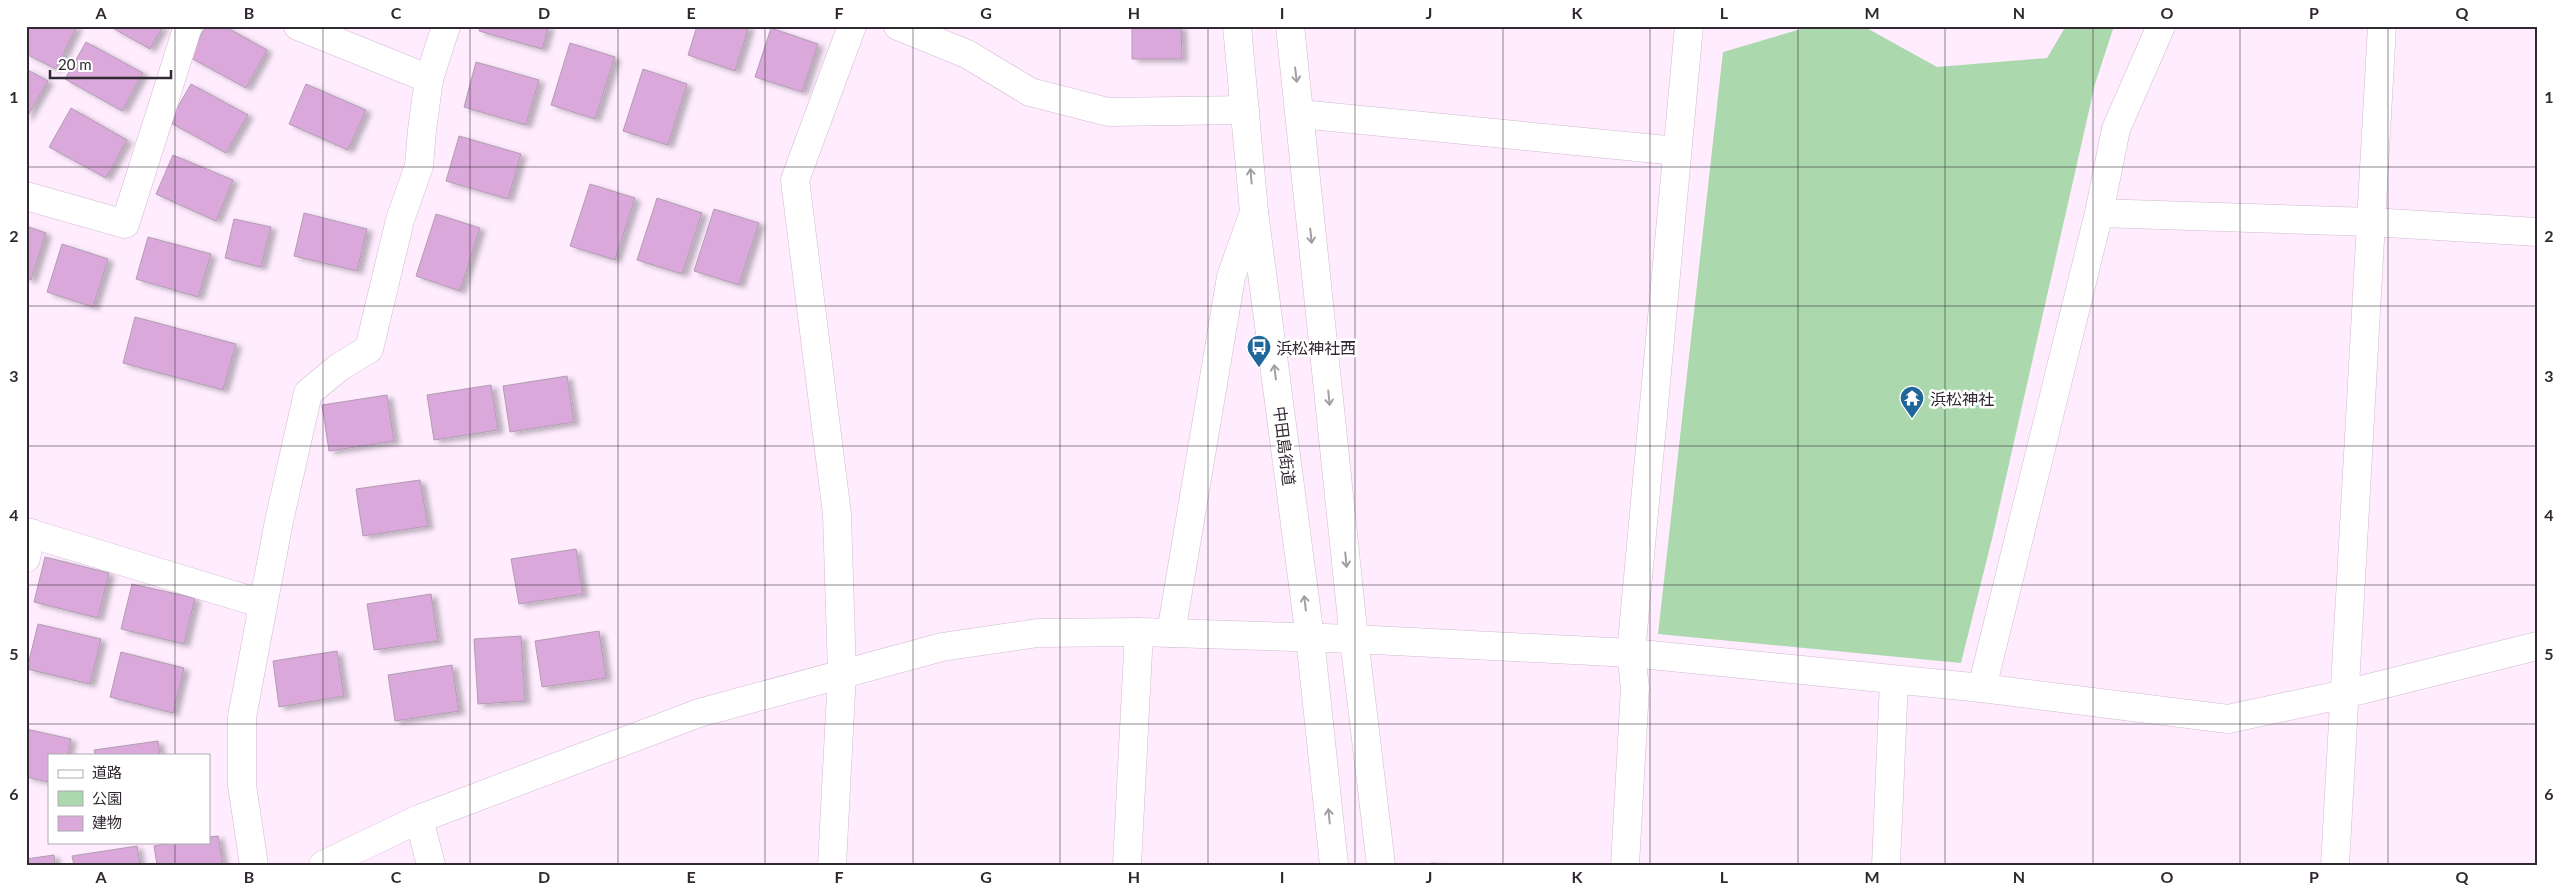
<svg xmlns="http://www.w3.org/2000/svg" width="2563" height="891" font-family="Lato,'Noto Sans JP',sans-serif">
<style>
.green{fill:#abd9ad}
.building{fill:#daa8da;stroke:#b19db1;filter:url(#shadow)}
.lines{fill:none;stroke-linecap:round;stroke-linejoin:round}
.street-casing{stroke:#cfbacf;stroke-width:29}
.secondary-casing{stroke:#cfbacf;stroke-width:29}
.street{stroke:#fff;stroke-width:28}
.secondary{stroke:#fff;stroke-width:28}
.oneway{stroke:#a29fa2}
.grid{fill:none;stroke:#312931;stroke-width:1;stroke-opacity:0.55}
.labels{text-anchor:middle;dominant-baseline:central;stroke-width:5;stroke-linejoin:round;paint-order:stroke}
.poi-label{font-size:16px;fill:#312931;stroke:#fff;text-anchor:start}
.street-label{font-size:16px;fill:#312931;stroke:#fff}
.neatline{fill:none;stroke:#312931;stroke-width:2}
.grid-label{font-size:16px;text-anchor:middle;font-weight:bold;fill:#312931}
</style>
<defs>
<filter id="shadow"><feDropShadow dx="5.5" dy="3" stdDeviation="2.5" flood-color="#0004"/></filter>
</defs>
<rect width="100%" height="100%" fill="#ffedff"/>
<path class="green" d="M1811 26H1863L1937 67 2047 58 2066 26H2114L2095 84 1992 539 1961 663 1658 634 1723 52Z"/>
<g class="building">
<path d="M26 26H77L56 69 26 54Z"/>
<path d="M109 26H163L150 49Z"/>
<path d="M206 26H224L267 50 246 88 189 57Z"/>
<path d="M481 26H549L542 49 479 31Z"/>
<path d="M697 26H749L735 71 688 55Z"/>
<path d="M1132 26H1181L1182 59H1132Z"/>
<path d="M771 28 818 44 802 92 755 77Z"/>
<path d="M86 42 143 73 122 111 65 79Z"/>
<path d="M570 43 615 57 595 119 551 105Z"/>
<path d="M476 62 539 80 526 125 464 107Z"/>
<path d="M26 69 48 81 26 119Z"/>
<path d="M643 69 687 84 668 145 623 131Z"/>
<path d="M191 84 248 115 226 153 169 122Z"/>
<path d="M306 84 366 110 348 150 289 124Z"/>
<path d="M71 108 127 140 106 178 49 147Z"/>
<path d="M459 136 521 154 508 199 446 181Z"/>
<path d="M173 155 233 180 216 221 156 194Z"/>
<path d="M590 184 635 198 615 260 570 246Z"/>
<path d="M657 198 702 213 682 274 637 260Z"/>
<path d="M714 209 759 223 739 285 694 271Z"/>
<path d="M304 213 367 229 357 271 294 256Z"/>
<path d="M436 214 480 228 460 291 416 276Z"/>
<path d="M234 219 271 227 261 267 225 258Z"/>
<path d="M26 226 46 233 31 280 26 279Z"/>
<path d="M148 237 211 254 198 297 136 279Z"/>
<path d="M62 244 108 259 93 307 47 292Z"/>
<path d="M135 317 236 344 223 390 123 363Z"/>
<path d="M567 376 574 422 510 432 503 386Z"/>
<path d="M491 385 498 430 434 440 427 395Z"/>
<path d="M387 395 394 441 329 451 322 405Z"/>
<path d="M420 480 428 526 363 536 356 489Z"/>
<path d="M576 549 583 594 519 604 511 559Z"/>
<path d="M45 557 109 573 98 618 34 602Z"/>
<path d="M132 584 195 598 184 644 121 629Z"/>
<path d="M431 594 438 641 374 650 367 604Z"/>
<path d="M38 624 101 639 90 684 27 669Z"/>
<path d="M599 631 606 678 542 687 535 641Z"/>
<path d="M521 636 525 701 478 704 474 639Z"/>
<path d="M337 651 344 696 279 707 273 661Z"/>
<path d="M121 652 184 668 173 713 110 697Z"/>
<path d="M452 665 459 711 395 721 388 675Z"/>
<path d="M26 729 71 739 68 755H49V782L26 777Z"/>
<path d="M158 741 160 755H95L94 750Z"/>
<path d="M218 836 223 865H157L154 846 176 842H209V837Z"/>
<path d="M137 846 140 865H74L72 856Z"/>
<path d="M54 855 55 865H26V859Z"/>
<path d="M1431 863 1466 865H1431Z"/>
</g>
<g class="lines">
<defs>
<g id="street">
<path d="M298 26 429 79"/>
<path d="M898 26 967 54 1030 92 1108 112 1245 110"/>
<path d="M1300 114 1677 151"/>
<path d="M26 196 125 224 188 26"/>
<path d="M2099 213 2371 222 2537 232"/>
<path d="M26 532 263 604"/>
<path d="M26 558 31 533"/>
<path d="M1171 633 1231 277 1254 212"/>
<path d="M1982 688 2099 213 2116 129 2161 26"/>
<path d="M419 819 431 865"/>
<path d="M254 865 242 785V717L279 521 308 393 338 368 369 349 400 220 419 166 422 130 429 79 446 26"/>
<path d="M832 865 842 673 837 514 795 180 852 26"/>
<path d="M1127 865 1139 632"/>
<path d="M1625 865 1635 688 1631 653 1689 26"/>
<path d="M1886 865 1894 681"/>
<path d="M2335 865 2382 26"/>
</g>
<g id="secondary">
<path d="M1237 26 1254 212 1310 638 1334 865"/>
<path d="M1290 26 1354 639 1381 865"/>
<path d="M323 865 419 819 699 713 942 647 1038 633 1139 632 1354 639 1631 653 1982 688 2228 719 2345 694 2537 646"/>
</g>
</defs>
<use href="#street" class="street-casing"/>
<use href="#secondary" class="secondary-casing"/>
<use href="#street" class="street"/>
<use href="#secondary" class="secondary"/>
</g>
<defs><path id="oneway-shaft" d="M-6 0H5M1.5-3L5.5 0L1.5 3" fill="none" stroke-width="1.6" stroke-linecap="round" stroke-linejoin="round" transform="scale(1.25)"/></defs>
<g class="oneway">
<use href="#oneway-shaft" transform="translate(1296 75) rotate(83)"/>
<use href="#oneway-shaft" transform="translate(1251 176) rotate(-95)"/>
<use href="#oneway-shaft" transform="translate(1311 236) rotate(84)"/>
<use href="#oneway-shaft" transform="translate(1275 372) rotate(-97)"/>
<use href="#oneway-shaft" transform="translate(1329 398) rotate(84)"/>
<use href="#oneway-shaft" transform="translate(1346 560) rotate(84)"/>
<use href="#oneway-shaft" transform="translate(1305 603) rotate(-97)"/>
<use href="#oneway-shaft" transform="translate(1329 816) rotate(-96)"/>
</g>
<path class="grid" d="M175 26V755M323 26V865M470 26V865M618 26V865M765 26V865M913 26V865M1060 26V865M1208 26V865M1355 26V865M1503 26V865M1650 26V865M1798 26V865M1945 26V865M2093 26V865M2240 26V865M2388 26V865M26 167H2537M26 306H2537M26 446H2537M26 585H2537M26 724H2537M175 842V865"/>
<defs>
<symbol id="bus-pin" viewBox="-11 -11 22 30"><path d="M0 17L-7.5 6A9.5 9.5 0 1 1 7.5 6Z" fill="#1f679b" stroke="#fff"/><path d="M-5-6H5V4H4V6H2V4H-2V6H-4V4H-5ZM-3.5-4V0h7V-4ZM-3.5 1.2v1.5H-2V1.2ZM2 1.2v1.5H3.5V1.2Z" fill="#fff"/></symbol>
<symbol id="temple-pin" viewBox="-11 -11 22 30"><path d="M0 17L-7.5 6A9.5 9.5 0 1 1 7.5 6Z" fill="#1f679b" stroke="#fff"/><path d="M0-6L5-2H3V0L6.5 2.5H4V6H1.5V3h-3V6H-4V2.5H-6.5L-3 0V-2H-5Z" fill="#fff"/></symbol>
</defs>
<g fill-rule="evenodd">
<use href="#bus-pin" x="1245" y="333" width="28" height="38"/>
<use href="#temple-pin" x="1898" y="384" width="28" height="38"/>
</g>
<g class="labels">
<g class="poi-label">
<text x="1276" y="347">浜松神社西</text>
<text x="1930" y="398">浜松神社</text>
</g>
<g class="street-label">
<text transform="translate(1285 446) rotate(83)">中田島街道</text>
</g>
</g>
<rect width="2563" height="891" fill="none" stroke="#ffffff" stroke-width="55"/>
<rect x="48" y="754" width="162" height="90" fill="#ffffff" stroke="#ada9ad"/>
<rect x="58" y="770" width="25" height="8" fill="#ffffff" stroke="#ada9ad"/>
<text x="92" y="778" font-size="15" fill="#312931">道路</text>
<rect x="58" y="791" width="25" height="15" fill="#abd9ad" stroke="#ada9ad"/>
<text x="92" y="804" font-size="15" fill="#312931">公園</text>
<rect x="58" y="816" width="25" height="15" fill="#daa8da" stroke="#ada9ad"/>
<text x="92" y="828" font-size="15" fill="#312931">建物</text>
<path d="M50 70v8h121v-8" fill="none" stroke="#312931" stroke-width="2.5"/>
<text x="58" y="70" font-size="15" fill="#312931" stroke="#ffffff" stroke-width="4" paint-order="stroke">20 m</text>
<rect x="28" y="28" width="2508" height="836" class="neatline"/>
<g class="grid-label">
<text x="101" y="19">A</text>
<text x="249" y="19">B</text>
<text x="396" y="19">C</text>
<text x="544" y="19">D</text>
<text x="691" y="19">E</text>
<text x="839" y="19">F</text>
<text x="986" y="19">G</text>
<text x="1134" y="19">H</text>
<text x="1282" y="19">I</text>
<text x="1429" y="19">J</text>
<text x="1577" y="19">K</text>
<text x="1724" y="19">L</text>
<text x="1872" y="19">M</text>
<text x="2019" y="19">N</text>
<text x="2167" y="19">O</text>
<text x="2314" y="19">P</text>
<text x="2462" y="19">Q</text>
<text x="14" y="103">1</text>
<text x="2549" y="103">1</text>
<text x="14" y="242">2</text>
<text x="2549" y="242">2</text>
<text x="14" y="382">3</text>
<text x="2549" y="382">3</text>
<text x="14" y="521">4</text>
<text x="2549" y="521">4</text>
<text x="14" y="660">5</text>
<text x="2549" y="660">5</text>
<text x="14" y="800">6</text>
<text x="2549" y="800">6</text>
<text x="101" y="883">A</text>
<text x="249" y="883">B</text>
<text x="396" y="883">C</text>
<text x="544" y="883">D</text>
<text x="691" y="883">E</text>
<text x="839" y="883">F</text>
<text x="986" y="883">G</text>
<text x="1134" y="883">H</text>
<text x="1282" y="883">I</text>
<text x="1429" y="883">J</text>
<text x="1577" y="883">K</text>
<text x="1724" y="883">L</text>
<text x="1872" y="883">M</text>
<text x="2019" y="883">N</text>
<text x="2167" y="883">O</text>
<text x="2314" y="883">P</text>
<text x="2462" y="883">Q</text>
</g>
</svg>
